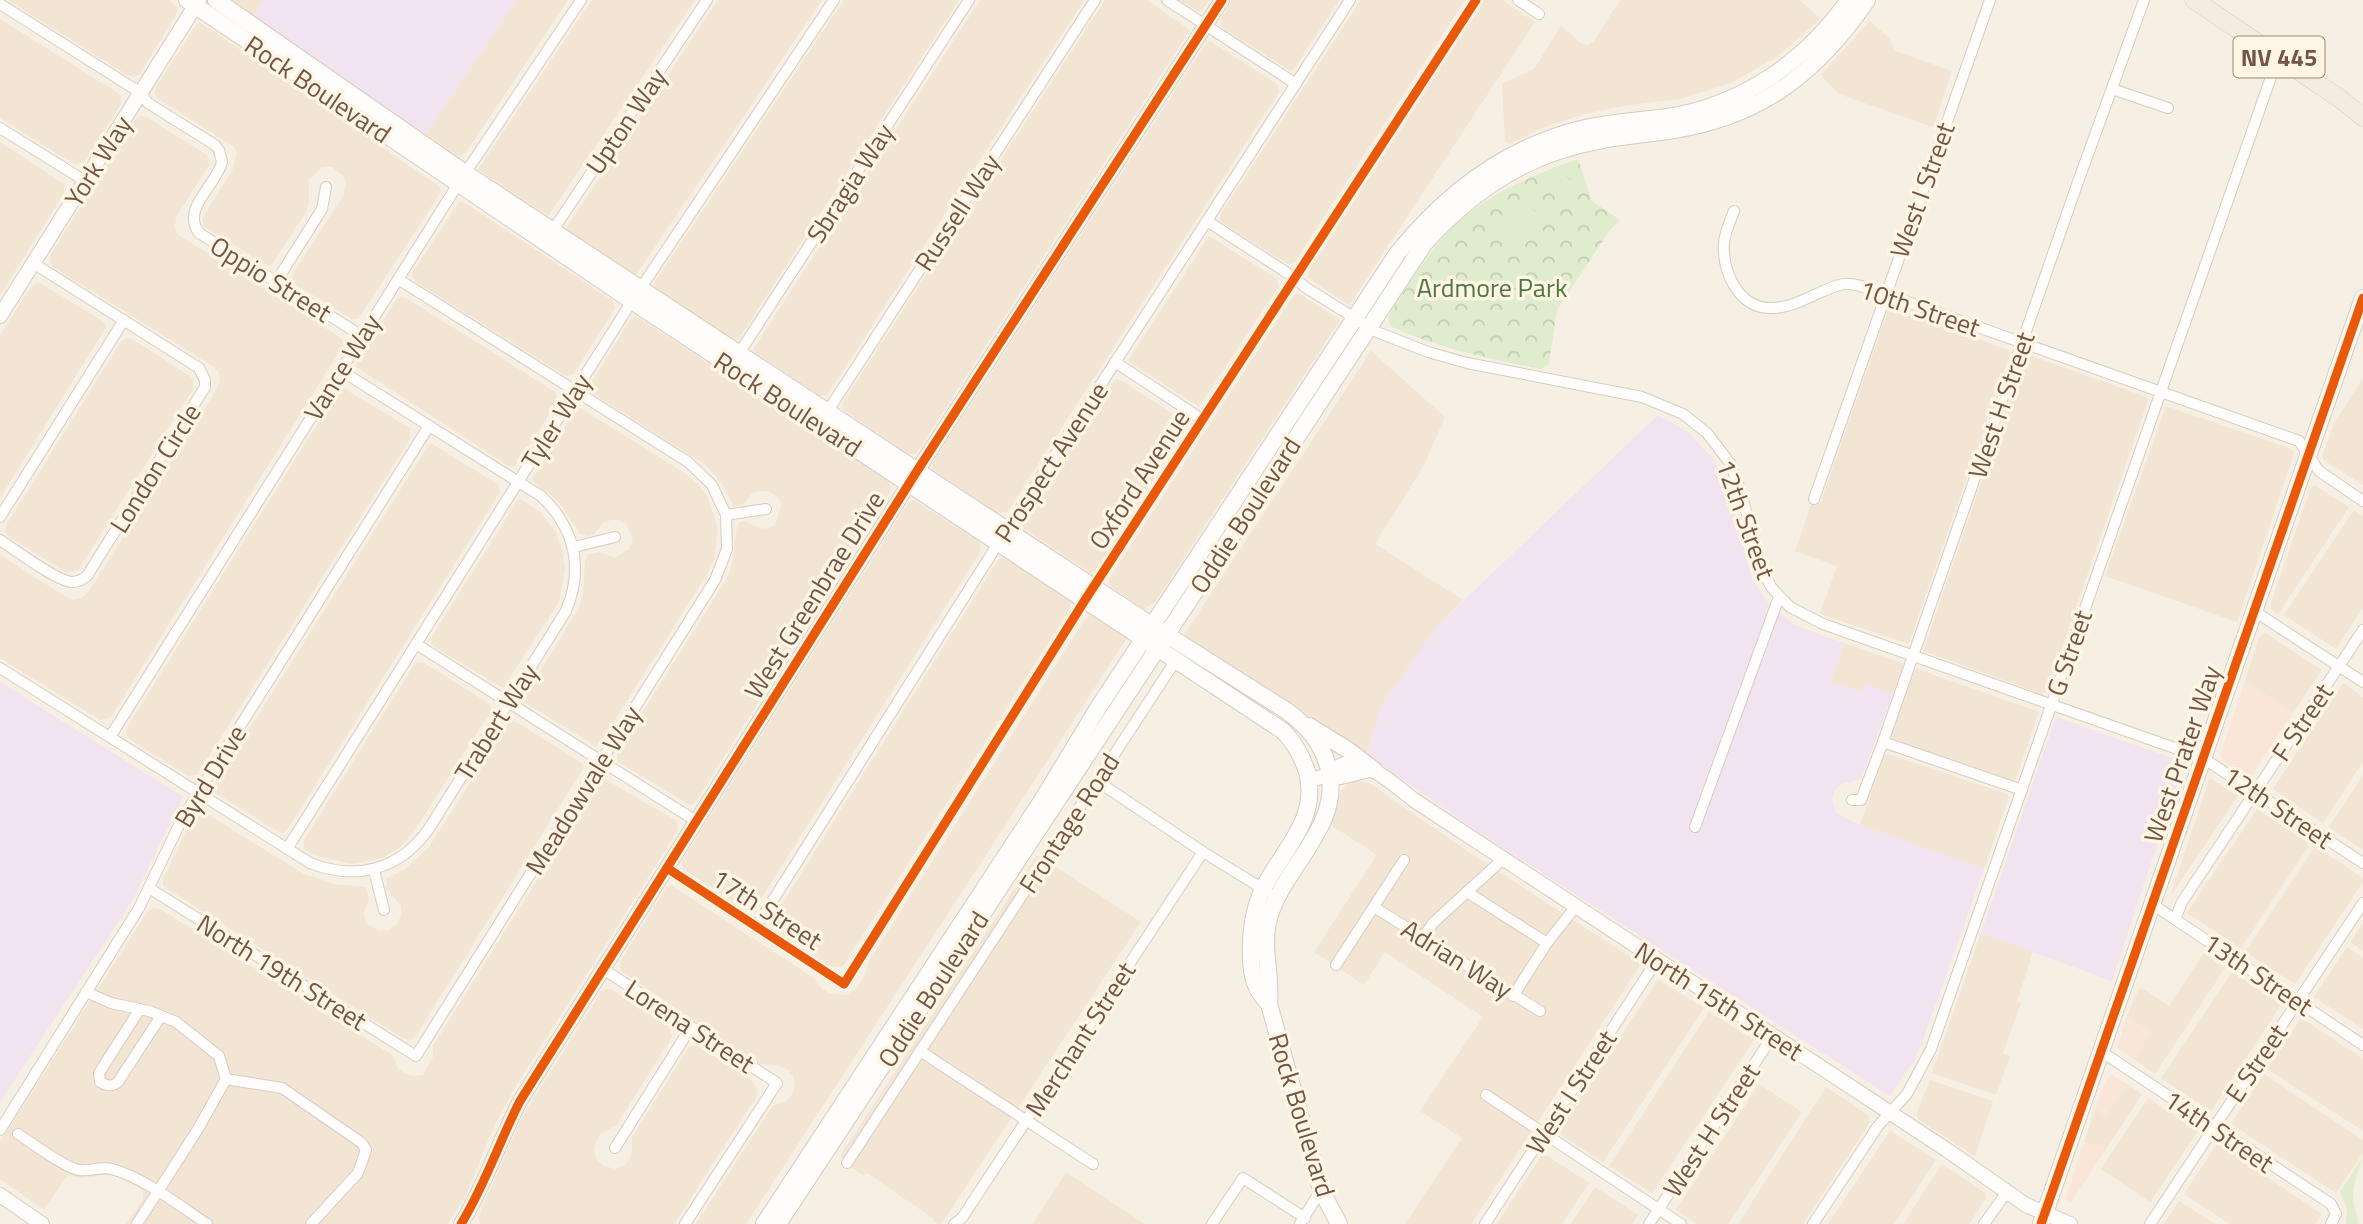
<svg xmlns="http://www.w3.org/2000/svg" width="2363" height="1224" font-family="'Titillium Web',sans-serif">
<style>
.residential{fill:#f2e5d3}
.commercial{fill:#fae6d9}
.education{fill:#f2e3f0}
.park{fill:url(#park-crowns)}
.garden{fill:#e0ecce}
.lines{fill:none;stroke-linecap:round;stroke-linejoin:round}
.minor-casing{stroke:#d7ccc3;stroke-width:12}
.tertiary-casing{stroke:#d7ccc3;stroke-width:16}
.secondary-casing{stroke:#d6cbc1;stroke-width:18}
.primary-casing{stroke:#d5cbc2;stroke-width:19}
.minor{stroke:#fefdfb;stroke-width:10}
.tertiary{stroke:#fefdfb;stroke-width:14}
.secondary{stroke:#fefdfb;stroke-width:16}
.primary{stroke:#f2ece1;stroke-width:18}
.cycleway-casing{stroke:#fff5e4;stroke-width:13}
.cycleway{stroke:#e8590c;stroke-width:9}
.labels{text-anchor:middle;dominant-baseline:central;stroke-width:7;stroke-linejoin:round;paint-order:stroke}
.shield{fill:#fff5e4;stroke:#9d8675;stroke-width:2}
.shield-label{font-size:24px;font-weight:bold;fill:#735645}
.street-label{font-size:26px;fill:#735645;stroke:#fff5e4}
.park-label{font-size:26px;fill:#4d793d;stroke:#fff5e4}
</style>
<defs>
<pattern id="park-crowns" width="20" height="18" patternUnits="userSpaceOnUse" patternTransform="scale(1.75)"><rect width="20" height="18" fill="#e0ecce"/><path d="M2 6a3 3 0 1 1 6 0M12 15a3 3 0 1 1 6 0" fill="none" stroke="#c4ccb2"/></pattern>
</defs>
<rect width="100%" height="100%" fill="#f6efe4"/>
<g class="residential">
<path d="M8 0H169L178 8 176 15 139 75 134 77 127 75Z"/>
<path d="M228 0H264L252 17Z"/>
<path d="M517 0H568L466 152 459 157 426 134Z"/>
<path d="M592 0H695L548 216 480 171 479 168Z"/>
<path d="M718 0H822L636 275 567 230V227Z"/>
<path d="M844 0H959L739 338 736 340 732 339 655 288 654 283Z"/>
<path d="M980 0H1084L827 395 819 396 755 353 754 348Z"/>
<path d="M1105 0H1147L1190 30 916 454H908L843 410 842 404Z"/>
<path d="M1179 0H1210L1200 12Z"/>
<path d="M1233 0H1339L1294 69 1291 71 1221 27V19Z"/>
<path d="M1361 0H1465L1294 263 1287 264 1221 222 1220 215Z"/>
<path d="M1485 0H1502L1535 22 1349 305 1311 280 1308 277V272Z"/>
<path d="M1620 0H1800L1820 19 1778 56 1731 83 1680 99 1623 106 1584 114 1545 127 1509 144 1505 141 1502 84 1534 69 1561 26 1582 44 1588 45 1594 41Z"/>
<path d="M0 19 118 93 121 97V104L84 162 74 164 0 118Z"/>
<path d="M1870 21 1889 38 1895 51 1952 71 1933 127 1839 94 1821 75Z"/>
<path d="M198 23 203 24 440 187 441 192 358 319H352L295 284 292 279 294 272 343 196 346 186 344 176 332 167H322L309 179V203L306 212 272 264 268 265 263 263 205 227 202 221 203 217 233 169 237 152 233 146 160 100 156 97 155 91 157 85Z"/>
<path d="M1210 41 1278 85 1279 92 1007 512 997 513 933 470 932 464 1206 43Z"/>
<path d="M141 116 148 118 207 155 209 159V165L176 217 175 226 177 234 341 338 344 344 111 717 100 720 0 658V555L66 597 74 600 82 598 89 591 216 391 220 380 218 371 211 365 53 267 50 261 51 254 135 120Z"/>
<path d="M0 142 65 185 64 193 0 295Z"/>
<path d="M459 202 465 203 613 301 615 308 573 375 566 376 416 282 413 277 412 273Z"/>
<path d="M1209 236 1277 279 1279 286 1199 407 1128 361Z"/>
<path d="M38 282 104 322 106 327 0 498V335L31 287Z"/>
<path d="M1298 293 1340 320 1155 602 1144 609 1110 586 1109 579 1294 295Z"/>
<path d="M401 297 406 298 555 392 557 402 515 466H509L356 367 357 362 396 300Z"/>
<path d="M1891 308 2011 351 1909 643H1906L1820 614 1837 566 1795 551 1812 502 1820 504 1888 310Z"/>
<path d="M636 316 889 481 891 487 889 494 695 803 690 805 618 762 617 753 726 580 732 566 737 526 740 522 746 521 756 527 766 529 775 525 782 504 777 496 769 491H760L752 493 743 505 734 506 723 486 706 465 592 393 590 384 631 319Z"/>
<path d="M127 338 132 339 190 376 193 380V389L78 570 67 573 8 536 5 530 7 524 121 342Z"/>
<path d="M1371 351 1445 417 1423 467 1375 544 1463 600 1438 625 1382 704 1366 754 1184 635Z"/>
<path d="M2029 355 2146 397 2148 401 2047 690 2042 694 1923 651 2024 359Z"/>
<path d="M2363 378V485L2324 460 2322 456 2335 422Z"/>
<path d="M1116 379 1122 381 1187 423 1186 429 1095 571 1091 573 1020 526Z"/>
<path d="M343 388 410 428V439L197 775 189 776 129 739 126 733 128 726 338 391Z"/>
<path d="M2166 406 2292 449 2294 453 2237 622 2105 576Z"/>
<path d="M577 408H580L680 470 698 484 708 498 718 529 714 560 706 576 600 743 596 746 524 702 525 696 579 608 583 595 585 562 588 554 600 552 615 558 629 549 633 539 627 525 619 520H611L603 523 594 534 589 536 580 534 558 501 535 483 533 478Z"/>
<path d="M432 444 499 485 500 492 287 830 283 833H280L214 792V785L428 446Z"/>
<path d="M2314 485 2349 507 2278 614 2271 609V603L2310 490Z"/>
<path d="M521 499 540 512 556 533 562 550 565 569 559 602 503 688 433 646 431 641 432 636 518 500Z"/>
<path d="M914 500 980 542V552L754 910 749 912 683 869 682 861 908 503Z"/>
<path d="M2354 510 2363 516V608L2336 649 2284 615Z"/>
<path d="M1002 557 1068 598 1071 603 1069 610 845 963 841 967 830 966 773 928 772 920 998 560Z"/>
<path d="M1090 615 1127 638 746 1224H696L770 1110 775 1105 783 1103 791 1097 795 1088 794 1078 788 1070 780 1066 759 1064 621 971 620 962 667 886 671 885 677 889 814 978 822 989 829 993 846 995 856 989 863 979 870 960 1085 619Z"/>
<path d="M2265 633 2322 670 2293 713 2245 681 2259 638Z"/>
<path d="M1844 643 1902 663 1903 667 1893 694 1865 684 1861 692 1831 682Z"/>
<path d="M418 662 424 663 490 704 491 708 489 714 423 817 411 835 398 849 382 858 352 864 314 855 304 849V840L414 665Z"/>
<path d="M1917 669 2039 712 2015 781 2011 782 1891 738 1913 670Z"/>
<path d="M2343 683 2363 697V762L2323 823 2273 789Z"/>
<path d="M513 720 582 763 584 767 415 1037 410 1040 404 1039 163 886V879L187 829 198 812 201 810 304 874 334 884 366 887 369 898 364 913 366 923 379 931 389 930 398 923 401 914V906L386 888 387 878 404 870 429 847 508 724Z"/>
<path d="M1888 754 2007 794 2009 797 1984 869 1860 825 1884 756Z"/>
<path d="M2363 775V850L2329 827Z"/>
<path d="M603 778 675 820 678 825 677 832 517 1084 494 1126 467 1193 448 1224H126L143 1199V1193L141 1189 112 1174 80 1178 67 1175 44 1210 0 1179V1142L148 911 153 908 160 909 392 1055 398 1068 405 1074 413 1076 423 1075 433 1057V1046L599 782Z"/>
<path d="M2211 779 2238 796 2170 897 2209 780Z"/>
<path d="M1357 780 1369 783 1470 853 1641 964 1471 1224H1405L1462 1138 1420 1111 1483 1017 1385 952 1364 985 1314 952 1377 855 1331 825 1341 791 1349 782Z"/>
<path d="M2257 809 2310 844 2241 948 2187 913Z"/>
<path d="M2315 846 2363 878V882L2295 984 2245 952Z"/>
<path d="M1037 855 1141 922 941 1224H938L934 1221V1219L867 1173 864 1176 843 1162 841 1155Z"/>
<path d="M2363 923V951L2350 942Z"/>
<path d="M1981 933 2033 952 2017 1001 2021 1003 2003 1053 2010 1056 1996 1095 1932 1073Z"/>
<path d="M2347 947 2363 958V1029L2314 997Z"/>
<path d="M2204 953 2225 968 2155 1074 2134 1059 2151 1032 2127 1016 2133 1001 2140 987 2169 1006Z"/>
<path d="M2232 972 2281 1005 2211 1111 2161 1078Z"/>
<path d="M1658 980 1704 1008 1603 1162 1561 1135 1559 1128Z"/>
<path d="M606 989H611L669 1027 672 1037 616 1126 601 1133 597 1140 594 1149 596 1159 604 1166 615 1169 623 1167 629 1159 632 1152V1137L689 1047 698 1046 750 1079 758 1090 756 1097 674 1224H481L478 1217 521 1119 601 992Z"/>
<path d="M1709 1012 1754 1040 1652 1193 1609 1166Z"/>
<path d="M2301 1018 2363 1059V1131L2267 1069Z"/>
<path d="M2264 1074 2363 1140V1153L2336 1193 2231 1124Z"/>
<path d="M1930 1080 1993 1101 1975 1156 1918 1119 1917 1112Z"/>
<path d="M1759 1084 1802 1112 1728 1224H1697L1676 1210Z"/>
<path d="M2127 1084 2142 1094 2106 1149 2084 1142 2095 1109 2106 1116Z"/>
<path d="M1826 1087 1868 1115 1870 1122 1803 1224H1738Z"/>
<path d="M2148 1098 2198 1131 2150 1202 2101 1169Z"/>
<path d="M1890 1131 1936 1160 1894 1224H1828Z"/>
<path d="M2217 1144 2322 1214 2316 1224H2230L2184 1194Z"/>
<path d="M1543 1153 1589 1183 1562 1224H1497Z"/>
<path d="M1942 1164 1985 1193 1986 1198 1969 1224H1903Z"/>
<path d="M1066 1172 1145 1224H1033Z"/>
<path d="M1595 1187 1638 1215 1632 1224H1571Z"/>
<path d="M2179 1201 2215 1224H2164Z"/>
</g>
<g class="commercial">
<path d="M2245 681 2293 713 2250 778 2223 760 2220 755Z"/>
<path d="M2127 1016 2152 1032 2134 1059 2117 1048Z"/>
<path d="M2112 1075 2127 1084 2106 1116 2095 1109 2107 1078Z"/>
<path d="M2084 1142 2106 1149 2071 1202 2066 1199Z"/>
</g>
<g class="education">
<path d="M264 0H517L426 134 252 17Z"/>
<path d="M1658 415 1688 432 1714 460 1731 499 1752 579 1769 604 1794 625 1844 643 1831 682 1861 692 1864 684 1893 694 1861 779 1842 784 1835 790 1832 798 1836 813 1860 825 1984 869 1923 1040 1914 1060 1890 1096 1483 835 1366 754 1382 704 1438 625Z"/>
<path d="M0 682 183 797 133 899 0 1102Z"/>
<path d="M2058 718 2178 760 2181 772 2112 981 1981 933 2055 720Z"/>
</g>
<path class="park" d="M1578 159 1592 201 1620 220 1610 230 1557 310 1549 364 1542 369C1490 359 1441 349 1392 327 1386 319 1389 314 1394 307 1409 284 1423 261 1441 240 1475 199 1529 176 1578 159Z"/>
<g class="garden">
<path d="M1564 176 1581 186 1576 194 1559 184Z"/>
<path d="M1524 203 1539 214 1517 241 1503 230Z"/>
<path d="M2363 1156C2360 1170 2353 1181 2353 1196 2353 1206 2358 1215 2358 1224H2346L2347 1208 2340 1192Z"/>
</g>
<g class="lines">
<defs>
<g id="minor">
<path d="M1167 0 1296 84"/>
<path d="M1518 0 1539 14"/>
<path d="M0 4 141 93 148 103 215 145 219 150 222 162C216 186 181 208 199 233L362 336"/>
<path d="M2112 89 2168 108"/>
<path d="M0 128 85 181"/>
<path d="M1734 211C1730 221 1725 232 1724 242 1722 271 1738 309 1772 308 1797 308 1820 289 1843 284 1855 282 1874 291 1885 294L2299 441 2319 471 2363 501"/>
<path d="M1207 221 1295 278 1305 287 1377 332 1428 352 1467 363 1642 397 1683 414 1707 433 1730 463 1740 489 1760 563 1771 587 1790 607 1823 624 2203 758 2363 863"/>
<path d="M549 236 707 0"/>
<path d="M276 282 322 209 326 187"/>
<path d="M736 358 969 0"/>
<path d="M1115 362 1203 420"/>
<path d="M824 417 1095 0"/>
<path d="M1814 499 1990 0"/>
<path d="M726 515 766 509"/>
<path d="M0 517 124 320"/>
<path d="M0 540C14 549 58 582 72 582 78 582 82 580 87 576L205 387V380L199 368 33 263"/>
<path d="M574 547 615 537"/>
<path d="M2254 611 2363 682"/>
<path d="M416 644 696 821"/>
<path d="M0 668 310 863C356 881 399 870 428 830L566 611C584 568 575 528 541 496L340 370"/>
<path d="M110 737 458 184 581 0"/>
<path d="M1883 742 2022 790"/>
<path d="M1097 781 1203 852 1268 892"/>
<path d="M1852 800H1861L1883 742 2079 179 2144 0"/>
<path d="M1695 827 1779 597"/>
<path d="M287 849 632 301 834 0"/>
<path d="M667 868 844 984 1085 600 1476 0"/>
<path d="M374 870 384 910"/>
<path d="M149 888 416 1056 715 580 727 549 726 515 712 485 688 462 398 279"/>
<path d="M1467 892 1547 943"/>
<path d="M2152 904 2363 1045"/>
<path d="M1374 907 1540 1011"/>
<path d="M2175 919 2182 902 2363 630"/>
<path d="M756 927 1011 523 1350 0"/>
<path d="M1423 938 1433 923 1503 859"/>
<path d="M1336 965 1404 860"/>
<path d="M603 969 777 1083 685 1224"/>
<path d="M86 992 111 1003 149 1011 176 1022 219 1056 226 1079 198 1129 137 1224"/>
<path d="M1513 996 1547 943 1576 906"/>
<path d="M140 1009 99 1073 100 1082C107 1086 112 1087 118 1082L161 1016"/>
<path d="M920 1051 1093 1164"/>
<path d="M2102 1052 2331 1204 2336 1214 2331 1224"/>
<path d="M226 1079 282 1088 362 1143 366 1150 358 1173 311 1224"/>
<path d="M1486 1095 1681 1224"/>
<path d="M0 1130 139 908 180 823 198 793 429 426"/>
<path d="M18 1134C31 1142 65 1168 79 1170 90 1172 100 1166 112 1169 146 1179 177 1204 207 1224"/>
<path d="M615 1148 691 1027"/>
<path d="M847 1163 1176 660"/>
<path d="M954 1224 962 1218 1203 852"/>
<path d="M1212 1224 1243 1178 1305 1218"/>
<path d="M1300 1224 1321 1190"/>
<path d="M1485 1224 1657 960"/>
<path d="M1649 1224 1772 1037"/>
<path d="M1813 1224 1878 1126 1907 1094 1931 1049 2278 57"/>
<path d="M1984 1224 2007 1192"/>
<path d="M2150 1224 2363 903"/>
</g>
<g id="tertiary">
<path d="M0 316 199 0"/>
<path d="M1330 775C1352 743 1394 785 1414 800L1947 1150 2026 1205 2070 1224"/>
<path d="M1309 780 1330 775 1341 777 1369 770"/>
<path d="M0 1195 42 1224"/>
<path d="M461 1224C485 1185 499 1142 520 1101L917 471 1222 0"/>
</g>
<g id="secondary">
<path d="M187 0 632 301 1283 731C1295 743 1302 756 1307 772 1320 821 1279 853 1261 893 1253 913 1250 934 1251 956 1251 976 1255 990 1269 1004"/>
<path d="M216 0 465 173 1145 621 1287 711C1307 726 1321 742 1328 766 1344 826 1284 865 1269 918 1261 947 1272 974 1269 1004L1321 1190 1339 1224"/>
<path d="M1309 726 1348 750 1374 770"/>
<path d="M764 1224 1041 802 1098 708 1397 254C1440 200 1492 158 1557 136 1593 123 1630 122 1667 117 1742 106 1806 61 1849 0"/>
<path d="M778 1224 1424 244C1461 203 1506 168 1559 151 1597 138 1635 136 1674 130 1762 116 1818 72 1867 0"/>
<path d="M2041 1224 2363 298"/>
</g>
<path id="primary" d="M2194 0 2339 98 2363 117"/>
</defs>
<use href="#minor" class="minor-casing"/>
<use href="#tertiary" class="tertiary-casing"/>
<use href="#secondary" class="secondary-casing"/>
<use href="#primary" class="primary-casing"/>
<use href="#minor" class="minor"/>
<use href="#tertiary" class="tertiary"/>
<use href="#secondary" class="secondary"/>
<use href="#primary" class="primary"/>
<defs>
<g id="cycleway">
<path d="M667 868 844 984 1085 600 1476 0"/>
<path d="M461 1224C485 1185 499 1142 520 1101L917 471 1222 0"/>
<path d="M2041 1224 2363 298"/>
</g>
</defs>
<use href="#cycleway" class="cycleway-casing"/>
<use href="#cycleway" class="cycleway"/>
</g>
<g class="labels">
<rect class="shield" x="2233.5" y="36.5" width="91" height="41" rx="5"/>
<g class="shield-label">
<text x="2279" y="57">NV 445</text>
</g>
<g class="street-label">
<text transform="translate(318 89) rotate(34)">Rock Boulevard</text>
<text transform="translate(626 121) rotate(-56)">Upton Way</text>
<text transform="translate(98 161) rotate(-58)">York Way</text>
<text transform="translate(850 183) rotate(-57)">Sbragia Way</text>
<text transform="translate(1922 190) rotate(-70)">West I Street</text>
<text transform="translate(957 212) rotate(-57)">Russell Way</text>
<text transform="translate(271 279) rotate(32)">Oppio Street</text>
<text transform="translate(1920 308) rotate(19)">10th Street</text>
<text transform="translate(342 367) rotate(-58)">Vance Way</text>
<text transform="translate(788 404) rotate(33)">Rock Boulevard</text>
<text transform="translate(2001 405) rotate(-71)">West H Street</text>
<text transform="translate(556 421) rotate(-58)">Tyler Way</text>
<text transform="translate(1051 462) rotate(-57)">Prospect Avenue</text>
<text transform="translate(155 468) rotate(-58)">London Circle</text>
<text transform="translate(1139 479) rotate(-57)">Oxford Avenue</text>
<text transform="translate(1245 515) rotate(-57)">Oddie Boulevard</text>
<text transform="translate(1746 519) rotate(70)">12th Street</text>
<text transform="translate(814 595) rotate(-58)">West Greenbrae Drive</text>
<text transform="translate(2069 653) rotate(-71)">G Street</text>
<text transform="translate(496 722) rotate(-58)">Trabert Way</text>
<text transform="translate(2302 722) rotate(-56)">F Street</text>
<text transform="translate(2182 754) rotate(-71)">West Prater Way</text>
<text transform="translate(210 776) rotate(-59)">Byrd Drive</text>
<text transform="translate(583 790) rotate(-58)">Meadowvale Way</text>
<text transform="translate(2278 807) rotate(34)">12th Street</text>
<text transform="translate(1069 823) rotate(-57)">Frontage Road</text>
<text transform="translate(767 909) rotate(33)">17th Street</text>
<text transform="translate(1457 959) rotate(32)">Adrian Way</text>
<text transform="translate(282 972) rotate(32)">North 19th Street</text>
<text transform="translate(2258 974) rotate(34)">13th Street</text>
<text transform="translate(933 989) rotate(-57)">Oddie Boulevard</text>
<text transform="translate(1719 1001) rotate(33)">North 15th Street</text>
<text transform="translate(690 1026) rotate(33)">Lorena Street</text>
<text transform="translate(1080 1039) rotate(-57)">Merchant Street</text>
<text transform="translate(2256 1063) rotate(-56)">E Street</text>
<text transform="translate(1571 1092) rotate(-57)">West I Street</text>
<text transform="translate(1302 1115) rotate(73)">Rock Boulevard</text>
<text transform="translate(1711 1130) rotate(-57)">West H Street</text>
<text transform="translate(2219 1131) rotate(34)">14th Street</text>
</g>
<g class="park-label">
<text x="1492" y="287">Ardmore Park</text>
</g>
</g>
</svg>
